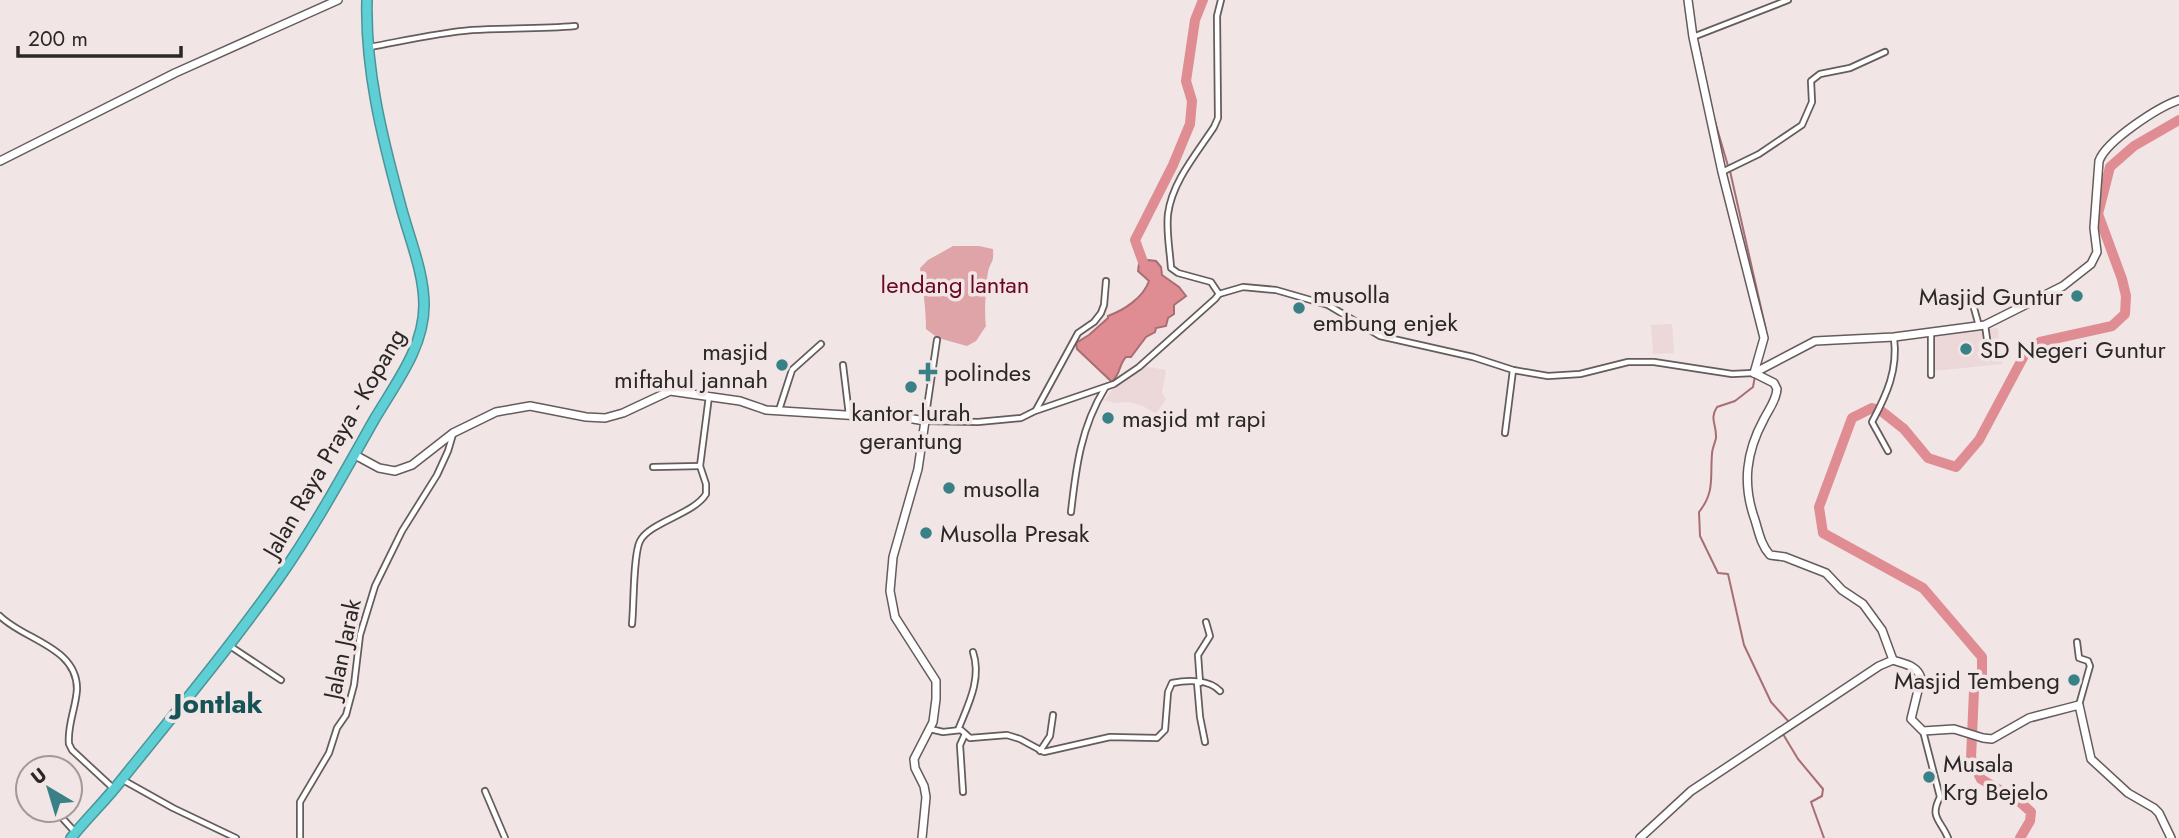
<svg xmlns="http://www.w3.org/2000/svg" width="2179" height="838" font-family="Jost,sans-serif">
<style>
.built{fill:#edd8d9}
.green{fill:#dfa4a7}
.water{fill:#df8d93;stroke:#a96e73;stroke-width:2}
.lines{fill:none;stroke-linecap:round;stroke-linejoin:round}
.stream{stroke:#a96e73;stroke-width:2}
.river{stroke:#df8d93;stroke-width:10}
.street-casing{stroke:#655c5c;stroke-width:8}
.secondary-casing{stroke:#655c5c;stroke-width:10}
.highway-casing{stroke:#4c9498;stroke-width:12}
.street{stroke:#fff;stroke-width:4.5}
.secondary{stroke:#fff;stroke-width:7}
.highway{stroke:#5dcfd5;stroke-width:9}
.poi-dot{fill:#398186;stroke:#f1e5e5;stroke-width:2.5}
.labels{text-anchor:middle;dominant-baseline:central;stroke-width:7;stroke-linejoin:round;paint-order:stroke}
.park-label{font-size:24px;fill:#6b0721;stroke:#f1e5e5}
.poi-label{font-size:24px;fill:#2b2727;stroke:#f1e5e5;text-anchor:start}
.street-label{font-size:24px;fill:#2b2727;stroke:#f1e5e5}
.quarter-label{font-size:28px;font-weight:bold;fill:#165356;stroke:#f1e5e5}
</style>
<rect width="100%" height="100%" fill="#f1e5e5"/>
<g class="built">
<path d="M1672 324 1674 353 1653 354 1651 325Z"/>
<path d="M1998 328 2002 364 1934 371 1931 335Z"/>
<path d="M1143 366 1166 370 1162 393 1166 399 1156 414 1143 406 1129 402 1116 403 1104 400 1115 387Z"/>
</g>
<path class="green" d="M953 246H979L993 249C994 264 991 260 988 272 986 281 984 317 986 326L976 341 967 346 938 338 926 329C926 308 923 289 920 268L928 260Z"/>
<path class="water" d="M1148 260 1156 261 1161 267 1162 275 1179 287 1186 296 1174 305V314L1168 318 1166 326 1156 328 1155 332 1146 337 1131 357H1126C1119 364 1121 373 1112 382L1077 349 1076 343 1089 335 1108 318V316C1124 310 1143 298 1149 281L1138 271 1139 264Z"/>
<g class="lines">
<g class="stream">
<path d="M1698 42 1712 109"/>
<path d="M1714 118 1728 166"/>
<path d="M1730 171 1766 330"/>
<path d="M1755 376 1753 387 1735 401 1717 407C1709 419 1717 425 1716 438 1715 443 1712 449 1712 454 1710 478 1715 492 1699 512L1700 536 1718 573 1728 574 1744 645 1771 702 1789 722"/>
<path d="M1783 734 1798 759 1823 789 1822 796 1811 802 1824 838"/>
</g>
<g class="river">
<path d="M1143 262 1135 240 1173 165 1190 124 1192 101 1186 81 1195 20 1203 0"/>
<path d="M2020 838 2030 821 2031 812 2020 802 1981 779 1971 758 1974 691 1982 675V657L1923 588 1823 533 1819 507 1852 418 1872 408 1880 410 1904 429 1928 458 1956 467 1979 440 2026 352 2040 342 2112 326 2125 314 2126 296 2122 279 2098 214 2110 167 2134 146 2179 120"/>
</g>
<defs>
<g id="street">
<path d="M1693 37 1788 0"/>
<path d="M370 47C403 41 437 33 472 30 506 28 541 29 575 26"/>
<path d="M1722 172 1759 154 1802 125 1812 102 1811 81 1820 74 1850 68 1885 52"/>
<path d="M1219 294 1243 287 1276 290 1328 305 1380 336 1473 357 1513 370 1548 376 1580 374 1628 362H1654L1732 374 1753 373"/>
<path d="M1972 301 1979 326"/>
<path d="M1985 325 1989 353"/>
<path d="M1931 333V375"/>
<path d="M937 340 925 421 978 422 1021 418 1035 411 1114 384 1139 367 1215 299 1219 294 1211 282 1178 273 1171 268C1170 251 1166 231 1168 214 1172 182 1197 153 1214 127L1218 118 1217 16 1221 0"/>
<path d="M843 365 849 415"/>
<path d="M779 410 792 370 821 344"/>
<path d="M1036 410 1078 333 1094 322 1101 313 1104 305 1106 281"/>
<path d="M1505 433 1513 370"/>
<path d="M1888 451 1872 422C1887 394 1898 370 1894 338"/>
<path d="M653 467 700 466"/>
<path d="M1071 512C1076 467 1081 427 1105 388"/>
<path d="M0 616C24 640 77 647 77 689 76 708 67 725 69 744L72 750 113 788"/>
<path d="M632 624C634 606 633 555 640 541 650 522 694 514 706 494V484L700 466 709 396"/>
<path d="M2077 642 2079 658 2088 661 2090 666 2079 705"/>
<path d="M230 646 281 680"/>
<path d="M1197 682 1200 717 1205 742"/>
<path d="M1200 683 1198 655 1210 636 1206 622"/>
<path d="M930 729 943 732 961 730 970 738 1007 735 1020 739 1044 752 1110 737 1157 738 1165 730 1168 692 1172 683C1187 680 1209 679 1220 691"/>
<path d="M958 730C968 705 982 679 973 652"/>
<path d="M1923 731 1940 797C1929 818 1941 820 1948 838"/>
<path d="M1040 751 1050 736 1053 715"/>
<path d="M123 780 173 808 236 838"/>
<path d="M485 791 505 838"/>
<path d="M963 792 960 745 965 734"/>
<path d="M55 810 75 832"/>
<path d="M300 838V802L329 753 337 728 346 715 354 685 360 635 375 586 402 531 437 475 448 451 453 434"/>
</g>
<g id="secondary">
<path d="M1688 0 1693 37 1722 172 1764 338 1754 373"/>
<path d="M0 161 175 73 338 0"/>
<path d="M1754 373 1815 341 1894 337 1985 325 2063 286 2091 264 2097 252 2094 228 2099 161C2106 141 2158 107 2179 100"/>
<path d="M355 455 379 468 395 471 412 465 453 433 496 412 530 406 586 417 605 418 623 413 670 391 740 401 766 410 861 416 890 415 925 421 918 469 893 557 890 591 895 617 936 681V699L933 722 914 759 915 768 924 786 926 797 922 838"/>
<path d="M1893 660C1904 664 1917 665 1921 678L1911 719 1923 731 1954 729 1983 738 1992 739 2029 718 2079 705 2091 759 2128 793 2154 808 2159 813 2171 838"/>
<path d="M1640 838 1691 791 1879 666 1893 660 1882 630 1863 604 1842 590 1826 573 1785 557 1770 555C1761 545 1759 533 1755 520 1742 484 1746 452 1764 419 1769 409 1776 401 1777 389L1774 383 1754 373"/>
</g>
<path id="highway" d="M71 838C88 817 107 799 123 778 176 712 230 647 279 578 314 528 344 473 374 420 395 384 424 348 424 305 424 271 408 235 400 203 382 137 365 69 367 0"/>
</defs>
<use href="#street" class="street-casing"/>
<use href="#secondary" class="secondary-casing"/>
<use href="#highway" class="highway-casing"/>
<use href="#street" class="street"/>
<use href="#secondary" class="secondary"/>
<use href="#highway" class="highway"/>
</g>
<g class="poi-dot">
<circle cx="2077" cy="296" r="7"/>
<circle cx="1299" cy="308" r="7"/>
<circle cx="1966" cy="349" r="7"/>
<circle cx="782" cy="365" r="7"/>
<path d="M924.5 361.5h7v7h7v7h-7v7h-7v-7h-7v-7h7z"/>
<circle cx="911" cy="387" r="7"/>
<circle cx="1108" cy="418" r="7"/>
<circle cx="949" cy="488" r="7"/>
<circle cx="926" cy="533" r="7"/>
<circle cx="2074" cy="680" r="7"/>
<circle cx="1929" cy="777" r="7"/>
</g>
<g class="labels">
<g class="park-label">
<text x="955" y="284">lendang lantan</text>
</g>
<g class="poi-label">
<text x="1313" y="294">musolla<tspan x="1313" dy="28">embung enjek</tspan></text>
<text x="2063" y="296" text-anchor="end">Masjid Guntur</text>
<text x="1980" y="349">SD Negeri Guntur</text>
<text x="768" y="351" text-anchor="end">masjid<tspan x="768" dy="28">miftahul jannah</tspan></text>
<text x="944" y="372">polindes</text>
<text x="911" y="412" text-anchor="middle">kantor lurah<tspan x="911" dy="28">gerantung</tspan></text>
<text x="1122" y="418">masjid mt rapi</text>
<text x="963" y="488">musolla</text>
<text x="940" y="533">Musolla Presak</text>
<text x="2060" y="680" text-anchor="end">Masjid Tembeng</text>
<text x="1943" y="763">Musala<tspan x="1943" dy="28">Krg Bejelo</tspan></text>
</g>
<g class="street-label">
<text transform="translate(334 443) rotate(-60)">Jalan Raya Praya - Kopang</text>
<text transform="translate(342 649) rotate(-78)">Jalan Jarak</text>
</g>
<g class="quarter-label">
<text x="218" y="703">Jontlak</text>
</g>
</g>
<g transform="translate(49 789) rotate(322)"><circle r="33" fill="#f1e5e5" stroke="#a29999" stroke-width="2"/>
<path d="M0-5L12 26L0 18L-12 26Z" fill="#398186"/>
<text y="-10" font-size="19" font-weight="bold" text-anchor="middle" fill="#2b2727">U</text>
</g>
<path d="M18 46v10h163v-10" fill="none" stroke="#2b2727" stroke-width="3.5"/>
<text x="28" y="46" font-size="21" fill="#2b2727" stroke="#f1e5e5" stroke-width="5" paint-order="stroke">200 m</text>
</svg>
